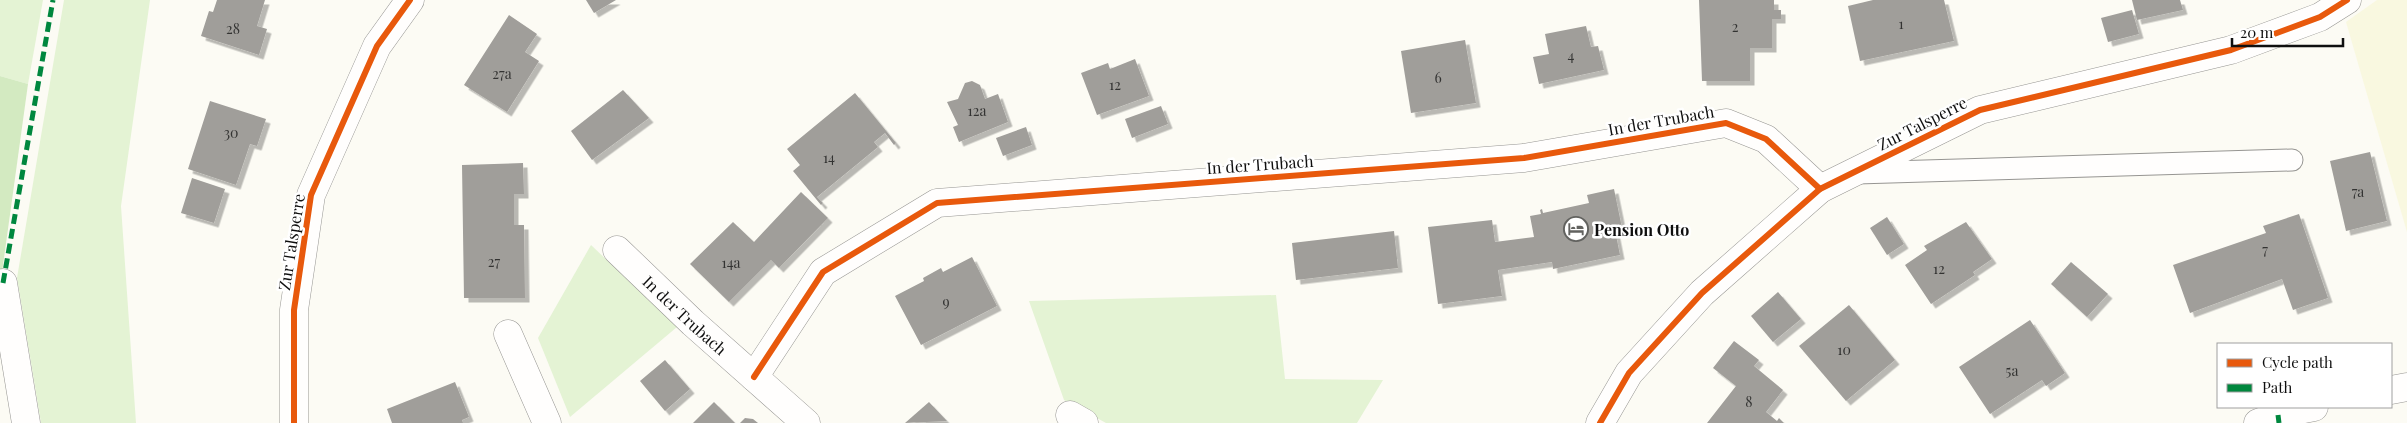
<svg xmlns="http://www.w3.org/2000/svg" width="2407" height="423" font-family="'Playfair Display',serif">
<style>
.farmland{fill:#f9f8e0}
.green{fill:#e4f3d4}
.forest{fill:#d3eac1}
.building{fill:#a09e9a;filter:url(#shadow)}
.lines{fill:none;stroke-linecap:round;stroke-linejoin:round}
.lane-casing{stroke:#969592;stroke-width:23}
.street-casing{stroke:#969592;stroke-width:29}
.lane{stroke:#fffefd;stroke-width:21}
.street{stroke:#fffefd;stroke-width:28}
.quiet{stroke:#00873e;stroke-width:5;stroke-dasharray:10 5;stroke-linecap:butt}
.cycleway-casing{stroke:#fff;stroke-width:9}
.cycleway{stroke:#e8590c;stroke-width:6}
.labels{text-anchor:middle;dominant-baseline:central;stroke-width:5;stroke-linejoin:round;paint-order:stroke}
.number-label{font-size:14px;fill:#333332}
.street-label{font-size:16px;fill:#0f0f0f;stroke:#fff}
.poi-label{font-size:16px;font-weight:bold;fill:#0f0f0f;stroke:#fff;text-anchor:start}
</style>
<defs>
<filter id="shadow"><feDropShadow dx="4.5" dy="4.5" stdDeviation="0" flood-color="#0004"/></filter>
</defs>
<rect width="100%" height="100%" fill="#fcfbf4"/>
<path class="farmland" d="M2377 0H2407V232L2346 22Z"/>
<g class="green">
<path d="M0 0H43L28 84 0 76Z"/>
<path d="M64 0H150L121 206 136 423H41L17 278Z"/>
<path d="M591 245 677 327 570 417 538 338Z"/>
<path d="M1276 295 1285 379 1383 380 1357 423H1106L1064 400 1029 301Z"/>
</g>
<path class="forest" d="M0 76 28 84 0 287Z"/>
<g class="building">
<path d="M217 0H265L257 26 267 29 259 55 201 36 209 11 213 12Z"/>
<path d="M586 0H616L594 13Z"/>
<path d="M1699 0H1774V10H1781V19H1772V48H1750V81H1702Z"/>
<path d="M1873 0H1944L1954 41 1860 61 1848 6Z"/>
<path d="M2132 0H2180L2183 10 2137 20Z"/>
<path d="M2132 10 2139 34 2108 42 2101 18Z"/>
<path d="M509 15 537 34 525 52 539 61 507 112 464 85Z"/>
<path d="M1586 26 1591 47 1598 46 1604 70 1539 84 1533 57 1549 54 1545 34Z"/>
<path d="M1465 40 1476 103 1411 113 1401 51Z"/>
<path d="M1135 59 1149 96 1097 115 1081 73 1108 63 1110 69Z"/>
<path d="M972 81 980 85 985 99 998 94 1008 122 959 142 953 127 958 125 947 102 958 99 965 83Z"/>
<path d="M623 90 649 118 592 160 571 131Z"/>
<path d="M855 93 896 143 894 145 885 133 874 142 878 147 817 197 823 203 821 205 793 171 800 165 787 149Z"/>
<path d="M210 101 266 119 257 146 250 144 236 185 188 169Z"/>
<path d="M1161 106 1168 124 1132 138 1125 119Z"/>
<path d="M1026 127 1032 145 1003 156 996 138Z"/>
<path d="M2370 152 2387 221 2346 231 2330 161Z"/>
<path d="M523 163 524 194H514V225H524L525 298H464L462 165Z"/>
<path d="M192 178 225 189 214 223 181 213Z"/>
<path d="M1614 189 1622 228 1615 230 1620 255 1553 269 1552 262 1498 270 1502 296 1438 304 1428 227 1492 220 1495 242 1534 237 1530 216 1541 214 1540 210 1542 209 1543 213 1589 203 1587 195Z"/>
<path d="M801 192 828 218 779 268 771 260 729 302 690 264 733 222 754 242Z"/>
<path d="M2299 214 2328 298 2293 310 2282 279 2190 313 2173 265 2266 233 2263 226Z"/>
<path d="M1887 217 1904 244 1887 255 1870 228Z"/>
<path d="M1966 222 1992 259 1973 272 1975 275 1931 304 1905 265 1927 250 1924 246Z"/>
<path d="M1394 231 1398 268 1296 280 1292 243Z"/>
<path d="M972 257 997 306 921 345 895 296 924 281 923 278 941 268 943 272Z"/>
<path d="M2071 262 2108 294 2087 317 2051 284Z"/>
<path d="M1778 292 1801 319 1773 342 1751 316Z"/>
<path d="M1849 305 1895 360 1846 401 1799 346Z"/>
<path d="M2030 320 2065 373 2046 386 2042 380 1990 414 1959 367Z"/>
<path d="M1734 341 1759 360 1754 366 1783 390 1766 412 1777 421 1779 418 1784 423H1707L1736 386 1713 368Z"/>
<path d="M665 360 690 389 665 411 640 381Z"/>
<path d="M455 382 469 417 462 420 463 423H392L387 409Z"/>
<path d="M714 402 735 423H693Z"/>
<path d="M929 402 947 421 905 423Z"/>
<path d="M745 418 753 419 758 423H740Z"/>
</g>
<g class="lines">
<defs>
<path id="lane" d="M1857 173 2292 160"/>
<g id="street">
<path id="s1" d="M617 250 693 323 806 423"/>
<path d="M3 283 26 423"/>
<path d="M508 334 547 423"/>
<path d="M754 377 823 272 937 203 1524 158 1726 123 1766 139 1820 189"/>
<path d="M2391 390 2407 387"/>
<path d="M1070 415 1084 423"/>
<path d="M294 423V310L311 195 377 46 410 0"/>
<path d="M1600 423 1629 373 1702 293 1820 189 1980 110 2231 50 2320 17 2347 0"/>
<path d="M2258 423 2284 413 2314 407"/>
</g>
</defs>
<use href="#lane" class="lane-casing"/>
<use href="#street" class="street-casing"/>
<use href="#lane" class="lane"/>
<use href="#street" class="street"/>
<g class="quiet">
<path d="M3 283 53 0"/>
<path d="M2278 415 2279 423"/>
</g>
<defs>
<g id="cycleway">
<path d="M754 377 823 272 937 203 1524 158 1726 123 1766 139 1820 189"/>
<path d="M294 423V310L311 195 377 46 410 0"/>
<path d="M1600 423 1629 373 1702 293 1820 189 1980 110 2231 50 2320 17 2347 0"/>
</g>
</defs>
<use href="#cycleway" class="cycleway-casing"/>
<use href="#cycleway" class="cycleway"/>
</g>
<defs>
<symbol id="hotel-ring" viewBox="-11 -11 22 22"><circle r="9.5" fill="#fff" stroke="#62625f" stroke-width="1.5"/><path d="M-6-4.5h1.5V1H6V5H4.5V3h-9V5H-6ZM-4 0a1.8 1.8 0 1 1 3.6 0ZM.5 0V-2.5h3Q6-2.5 6 0Z" fill="#62625f"/></symbol>
</defs>
<g fill-rule="evenodd">
<use href="#hotel-ring" x="1562" y="215" width="28" height="28"/>
</g>
<g class="labels">
<g class="number-label">
<text x="1901" y="23">1</text>
<text x="1735" y="26">2</text>
<text x="233" y="28">28</text>
<text x="1571" y="55">4</text>
<text x="502" y="73">27a</text>
<text x="1438" y="77">6</text>
<text x="1115" y="84">12</text>
<text x="977" y="110">12a</text>
<text x="231" y="132">30</text>
<text x="829" y="157">14</text>
<text x="2358" y="191">7a</text>
<text x="2265" y="249">7</text>
<text x="494" y="261">27</text>
<text x="731" y="262">14a</text>
<text x="1939" y="268">12</text>
<text x="946" y="301">9</text>
<text x="1844" y="349">10</text>
<text x="2012" y="370">5a</text>
<text x="1749" y="401">8</text>
</g>
<g class="street-label">
<text transform="translate(1661 120) rotate(-10)">In der Trubach</text>
<text transform="translate(1922 123) rotate(-27)">Zur Talsperre</text>
<text transform="translate(1260 164) rotate(-4)">In der Trubach</text>
<text transform="translate(291 242) rotate(-81)">Zur Talsperre</text>
<text stroke="none"><textPath href="#s1" startOffset="94">In der Trubach</textPath></text>
</g>
<g class="poi-label">
<text x="1594" y="229">Pension Otto</text>
</g>
</g>
<rect x="2217" y="343" width="175" height="65" fill="#ffffff" stroke="#9f9f9f"/>
<rect x="2227" y="359" width="25" height="8" fill="#e8590c" stroke="#9f9f9f"/>
<text x="2262" y="368" font-size="15" fill="#0f0f0f">Cycle path</text>
<rect x="2227" y="384" width="25" height="8" fill="#00873e" stroke="#9f9f9f"/>
<text x="2262" y="393" font-size="15" fill="#0f0f0f">Path</text>
<path d="M2232 38v8h111v-8" fill="none" stroke="#0f0f0f" stroke-width="2.5"/>
<text x="2240" y="38" font-size="15" fill="#0f0f0f" stroke="#ffffff" stroke-width="4" paint-order="stroke">20 m</text>
</svg>
